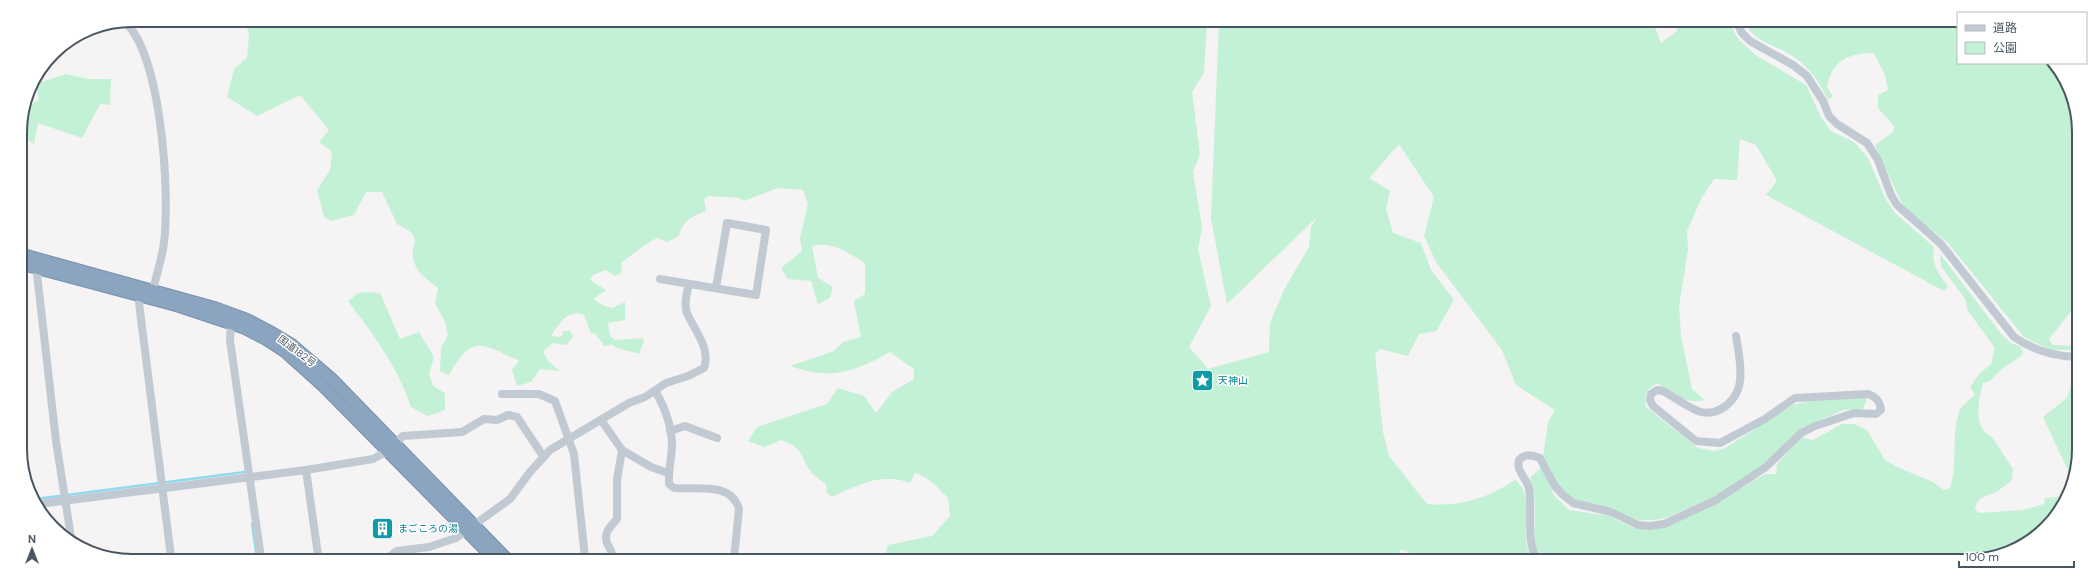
<svg xmlns="http://www.w3.org/2000/svg" width="2099" height="581" font-family="'DM Sans','Noto Sans JP',sans-serif">
<style>
.green{fill:#c3f1d5}
.lines{fill:none;stroke-linecap:round;stroke-linejoin:round}
.stream{stroke:#90daee;stroke-width:2.5}
.highway-casing{stroke:#7690ad;stroke-width:13}
.minor{stroke:#c1cad2;stroke-width:8}
.highway{stroke:#8ba5c1;stroke-width:11}
.labels{text-anchor:middle;dominant-baseline:central;stroke-width:3;stroke-linejoin:round;paint-order:stroke}
.street-label{font-size:10px;fill:#4a5661;stroke:#fff}
.culture-label{font-size:10px;fill:#0d838f;stroke:#fff;text-anchor:start}
.rim{fill:none;stroke:#4a5661;stroke-width:2}
</style>
<rect width="100%" height="100%" fill="#f5f3f3"/>
<g class="green">
<path d="M245 20 1207 22 1204 73 1192 92 1200 155 1193 172 1202 227 1198 249 1211 306 1189 347 1208 369 1269 352 1270 323 1284 290 1309 247 1311 227 1317 217 1227 304 1211 218 1219 22 1647 23 1644 25 1655 27 1661 43 1677 31 1676 23H1729L1739 40 1757 56 1806 85 1821 117 1831 131 1854 142 1868 158 1885 198 1895 213 1934 247C1931 263 1938 274 1948 286L1944 291 1766 195 1777 181 1756 145 1740 139 1737 180 1714 179 1701 199 1687 231 1688 250 1679 306 1681 336 1692 389 1705 400C1686 405 1672 393 1657 383 1646 390 1644 394 1646 407L1698 448 1715 451 1725 448 1793 405 1809 401 1861 396 1867 399 1863 409 1844 410 1801 428 1764 465 1724 492 1668 517 1655 520H1637L1610 508 1573 500 1554 481 1543 458 1548 422 1555 410 1516 385 1502 350 1436 262 1424 236 1434 197 1399 144 1369 178 1390 191 1386 209 1393 233 1421 243 1431 270 1454 300 1436 331 1419 334 1408 356 1380 349 1375 354 1383 432 1389 456 1427 504C1459 507 1489 498 1515 480 1535 496 1522 523 1527 545 1527 550 1531 555 1533 560H1418L1408 552 1401 549 1395 560 885 559 888 545 932 536 950 516 948 498C938 488 929 477 915 473L910 483C881 472 859 485 832 497L827 493 826 484C822 481 817 478 813 474 798 457 807 449 781 440L764 447 748 441 757 427 827 404 838 388 864 396 876 413 892 392 914 379V369L890 352C869 364 845 376 820 373 810 372 799 369 790 366L834 351 843 342 861 337 854 301 865 294V263C849 253 832 241 812 246L818 278 833 287 830 298 818 304 811 281 788 279 781 268 802 251 800 238 808 204 803 190 778 188 744 201 739 198 709 196 704 199 706 211C691 217 683 220 679 236L667 242 657 238C644 244 634 254 622 262L621 273 615 276 606 270 593 275 590 280 606 290 593 299 604 306 612 308 625 302V320L608 323 610 336 615 340 642 338 644 341 639 354C628 350 623 351 612 345L604 346 596 334 591 333 584 315C567 309 560 323 551 336L561 337 564 331H570L573 336 567 345 553 343 543 351 548 361 560 371 540 369 531 382 517 386 512 370 519 361C482 344 473 333 449 375L440 371 441 348 448 335 445 322 435 303 438 288C428 280 418 274 414 262 408 243 427 238 397 224L382 192H366L354 215 331 221 324 217 317 190 330 170 332 152 319 142 329 130 300 95 257 116 227 97 234 69 247 58 249 36Z"/>
<path d="M1744 23 1958 24V63H2053L2077 111 2076 305 2049 339 2053 345 2076 346V350H2050L2024 337 1948 243 1904 208 1875 145 1893 132 1894 126 1878 108V95L1888 90 1885 75 1874 53C1849 53 1832 60 1827 87L1833 96 1828 100C1820 83 1810 68 1794 57 1774 43 1760 46 1744 23Z"/>
<path d="M65 74 89 79H111L110 105 100 104 82 138 38 123 34 144 20 136V125L26 103 32 104 39 99 36 84Z"/>
<path d="M1940 254 2002 335 2011 343 2021 347 2023 353 2020 357 2004 367 1990 381 1983 383C1979 399 1972 428 1992 437L2013 469 2012 480C2008 483 2004 487 1999 490 1989 497 1978 494 1975 509L1979 513 2023 510 2044 504 2045 498 2067 496 2060 511 2035 538 1974 561 1542 560 1534 547 1535 503 1530 478 1541 467 1554 495 1569 510 1609 516 1631 527 1644 529 1713 505 1765 474H1776L1777 464 1801 437 1813 440 1842 424H1854L1867 430 1885 460 1897 467 1933 482 1944 490 1950 488C1958 464 1951 437 1959 413 1961 405 1969 400 1975 395L1970 387 1980 373 1991 364 1995 348 1968 311 1965 299 1941 266Z"/>
<path d="M368 292 380 293 400 339 419 332 434 357 429 374 433 386 445 393V410L428 416 411 407C398 367 373 334 348 301L358 293Z"/>
<path d="M2076 372 2075 477 2073 481 2043 417 2067 398Z"/>
</g>
<g class="lines">
<g class="stream">
<path d="M36 499 245 472"/>
<path d="M252 524 257 558"/>
</g>
<defs>
<g id="highway">
<path d="M21 254 216 308 246 319 271 332 291 344 332 379 506 558"/>
<path d="M21 264 178 306 244 328 267 340 284 351 323 386 493 558"/>
</g>
</defs>
<use href="#highway" class="highway-casing"/>
<g class="minor">
<path d="M125 22C162 56 170 194 164 243 162 259 156 275 153 291"/>
<path d="M1737 23 1742 33 1750 41 1793 65 1807 76 1823 101 1829 116 1837 124 1867 143 1878 160 1891 195 1897 205 1941 244 2014 337C2033 350 2053 356 2076 357"/>
<path d="M38 269 37 274 56 441 71 537"/>
<path d="M660 279 756 295 766 230 727 223 716 288"/>
<path d="M141 296 139 303 171 557"/>
<path d="M231 323 230 340 261 558"/>
<path d="M655 391C664 405 672 427 672 444 672 458 668 470 669 484L674 488C696 490 731 481 739 509L734 558"/>
<path d="M502 394H539L555 401 574 454 585 558"/>
<path d="M601 420 622 450 651 467 668 473"/>
<path d="M670 431 685 426 717 438"/>
<path d="M306 470 318 555 320 558"/>
<path d="M39 504 306 470 373 459 386 452 403 436 462 432 484 419 497 420 508 415 517 417 543 456"/>
<path d="M657 557 674 558"/>
<path d="M388 558 397 551 429 547 456 538 510 499 530 472 550 450 629 403 645 397 666 383 688 376 704 368C711 349 695 331 688 315 683 306 687 293 689 284"/>
<path d="M591 558H609L612 555C612 550 609 548 607 543 603 533 611 526 617 519V480L622 450"/>
<path d="M1537 560C1525 538 1533 513 1529 489 1527 478 1516 472 1519 460 1525 453 1533 455 1540 458L1554 485 1562 494 1573 503 1611 512 1638 525 1650 526 1664 524 1716 500 1766 467 1801 433 1815 426 1854 413 1876 414 1881 410C1880 401 1876 397 1868 394L1795 398 1765 419 1720 443 1696 441 1653 406 1650 400 1651 394 1657 390 1663 391C1674 397 1686 406 1698 411 1706 414 1714 413 1721 409 1749 393 1740 362 1736 336"/>
</g>
<use href="#highway" class="highway"/>
</g>
<defs>
<symbol id="sight-square" viewBox="-11 -11 22 22"><rect x="-9" y="-9" width="18" height="18" rx="4" fill="#0f9aa8" stroke="#fff"/><path d="M0-6L1.8-2.2L6-1.7L2.9 1.2L3.7 5.4L0 3.3L-3.7 5.4L-2.9 1.2L-6-1.7L-1.8-2.2Z" fill="#fff"/></symbol>
<symbol id="building-square" viewBox="-11 -11 22 22"><rect x="-9" y="-9" width="18" height="18" rx="4" fill="#0f9aa8" stroke="#fff"/><path d="M-4-6H4V6H1V3H-1V6H-4ZM-2.5-4.3h1.7v1.8h-1.7ZM.8-4.3h1.7v1.8H.8ZM-2.5-1h1.7V.8h-1.7ZM.8-1h1.7V.8H.8Z" fill="#fff"/></symbol>
</defs>
<g fill-rule="evenodd">
<use href="#sight-square" x="1190" y="368" width="25" height="25"/>
<use href="#building-square" x="370" y="516" width="25" height="25"/>
</g>
<g class="labels">
<g class="street-label">
<text transform="translate(297 351) rotate(37)">国道182号</text>
</g>
<g class="culture-label">
<text x="1218" y="380">天神山</text>
<text x="398" y="528">まごころの湯</text>
</g>
</g>
<path d="M0 0H2099V581H0ZM132 27H1967A105 105 0 0 1 2072 132V449A105 105 0 0 1 1967 554H132A105 105 0 0 1 27 449V132A105 105 0 0 1 132 27Z" fill="#fff" fill-rule="evenodd"/>
<path class="rim" d="M132 27H1967A105 105 0 0 1 2072 132V449A105 105 0 0 1 1967 554H132A105 105 0 0 1 27 449V132A105 105 0 0 1 132 27Z"/>
<rect x="1957" y="12" width="130" height="52" fill="#ffffff" stroke="#b7bbc0"/>
<rect x="1965" y="25" width="20" height="6" fill="#c1cad2" stroke="#b7bbc0"/>
<text x="1993" y="32" font-size="12" fill="#4a5661">道路</text>
<rect x="1965" y="42" width="20" height="12" fill="#c3f1d5" stroke="#b7bbc0"/>
<text x="1993" y="52" font-size="12" fill="#4a5661">公園</text>
<g transform="translate(32 549)" stroke="#ffffff" stroke-width="3" paint-order="stroke">
<path d="M0-3L7 15L0 10L-7 15Z" fill="#4a5661"/>
<text y="-6" font-size="11" font-weight="bold" text-anchor="middle" fill="#4a5661">N</text>
</g>
<path d="M1959 561v6h115v-6" fill="none" stroke="#4a5661" stroke-width="2"/>
<text x="1965" y="561" font-size="12" fill="#4a5661" stroke="#ffffff" stroke-width="3" paint-order="stroke">100 m</text>
</svg>
